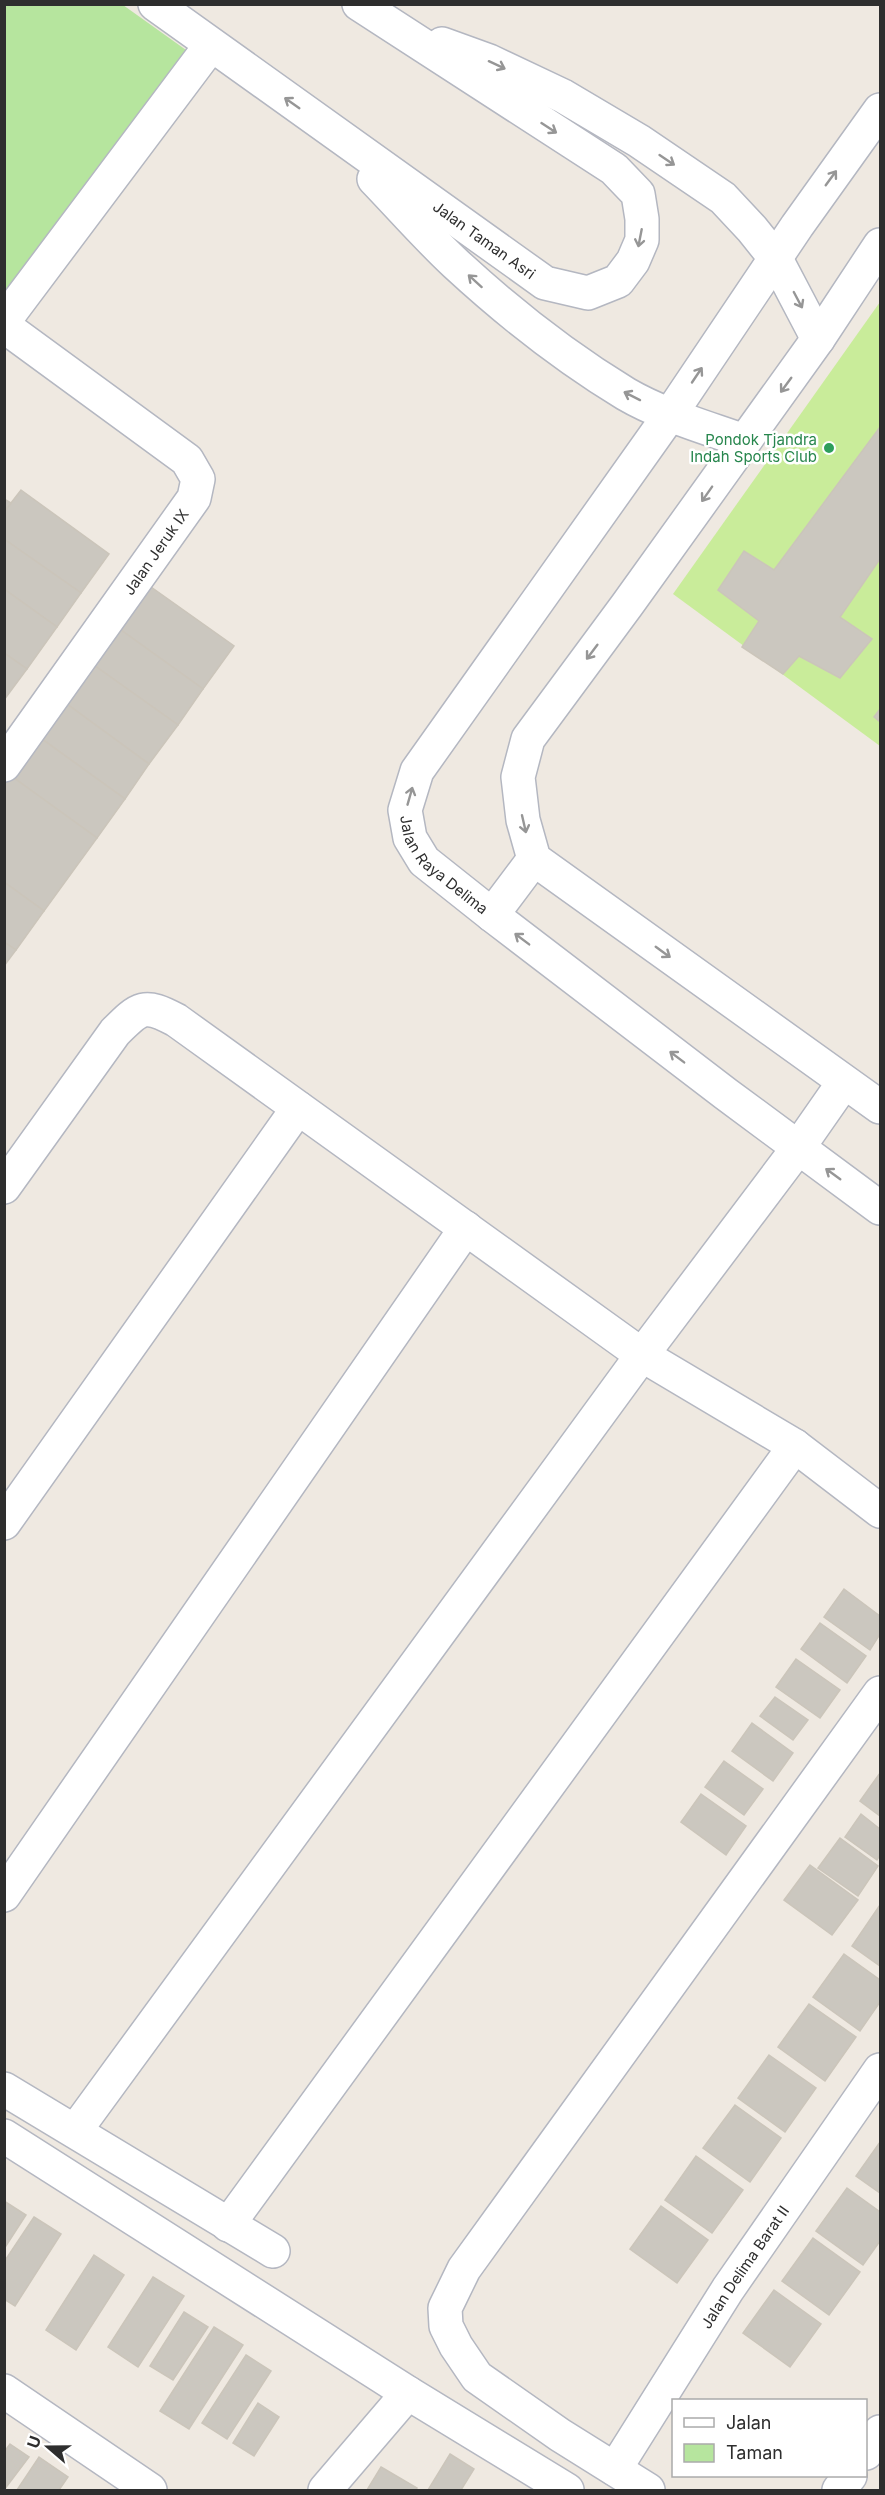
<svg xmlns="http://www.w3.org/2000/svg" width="885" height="2495" font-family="Inter,sans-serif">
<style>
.green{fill:#b6e59e}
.pitch{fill:#c9ec9a}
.building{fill:#cbc7bf;stroke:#cbc5ba;stroke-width:1.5}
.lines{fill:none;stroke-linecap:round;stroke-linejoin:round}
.street-casing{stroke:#b4b7c1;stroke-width:36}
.secondary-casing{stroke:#b4b7c1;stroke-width:36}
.street{stroke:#fff;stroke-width:33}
.secondary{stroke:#fff;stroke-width:33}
.oneway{stroke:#969696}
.leisure-dot{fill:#2e9e5b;stroke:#fff;stroke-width:2}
.labels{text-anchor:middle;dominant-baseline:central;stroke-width:5;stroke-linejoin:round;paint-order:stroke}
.street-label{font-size:15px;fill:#2e2e2e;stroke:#fff}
.leisure-label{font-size:15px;fill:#27864d;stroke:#fff;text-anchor:end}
</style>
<rect width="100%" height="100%" fill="#efe9e1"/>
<path class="green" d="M5 5H123L186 50 5 293Z"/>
<path class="pitch" d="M880 302V746L673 594Z"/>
<g class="building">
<path d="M880 427V559L840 617 872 639 840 678 799 656 783 674 742 647 759 621 718 590 744 551 774 570Z"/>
<path d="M21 490 109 554 81 593 4 539V512Z"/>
<path d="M4 499 11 503 4 512Z"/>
<path d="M4 539 81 593 57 627 4 589Z"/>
<path d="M144 582 234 646 203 689 114 625Z"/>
<path d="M4 589 57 627 27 669 4 653Z"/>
<path d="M114 625 203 689 178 725 88 661Z"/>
<path d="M4 653 27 669 4 700Z"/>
<path d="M88 661 178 725 149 764 60 699Z"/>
<path d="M60 699 149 764 125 799 35 734Z"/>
<path d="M880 709V722L874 717Z"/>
<path d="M35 734 125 799 97 838 7 773Z"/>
<path d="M7 773 97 838 44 911 4 882V777Z"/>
<path d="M4 882 44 911 16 950 4 942Z"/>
<path d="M4 942 16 950 4 966Z"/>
<path d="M844 1589 880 1616V1634L870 1650 824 1617Z"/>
<path d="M820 1623 866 1656 847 1683 801 1649Z"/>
<path d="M796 1659 840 1690 820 1718 776 1687Z"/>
<path d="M775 1697 808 1720 793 1740 760 1716Z"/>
<path d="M752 1723 793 1753 773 1781 732 1751Z"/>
<path d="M724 1761 763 1789 744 1815 705 1787Z"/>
<path d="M880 1773V1816L860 1801Z"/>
<path d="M701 1794 746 1826 726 1855 681 1822Z"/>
<path d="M861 1814 880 1829V1855L877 1860 845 1837Z"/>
<path d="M840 1838 878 1866 858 1896 818 1868Z"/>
<path d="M810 1865 858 1900 832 1935 784 1900Z"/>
<path d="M880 1905V1966L852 1946Z"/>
<path d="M844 1954 880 1980V2002L860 2031 813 1997Z"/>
<path d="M809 2004 856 2037 825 2081 778 2047Z"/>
<path d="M769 2055 816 2088 785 2132 738 2098Z"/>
<path d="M735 2105 781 2138 750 2182 703 2148Z"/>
<path d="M880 2142V2193L856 2176Z"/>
<path d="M696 2156 743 2190 712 2233 665 2200Z"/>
<path d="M847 2188 880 2212V2241L863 2265 816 2231Z"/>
<path d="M4 2201 26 2215 4 2249Z"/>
<path d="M661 2206 708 2240 677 2283 630 2249Z"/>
<path d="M34 2217 61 2234 15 2306 4 2299V2262Z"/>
<path d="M813 2238 860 2272 829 2315 782 2281Z"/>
<path d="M94 2255 124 2275 76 2350 46 2330Z"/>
<path d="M153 2277 184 2296 138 2367 108 2347Z"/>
<path d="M774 2290 821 2324 790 2367 743 2333Z"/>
<path d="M184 2312 208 2327 173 2380 150 2366Z"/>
<path d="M214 2327 243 2345 189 2429 160 2411Z"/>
<path d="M246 2355 271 2371 227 2439 202 2423Z"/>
<path d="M258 2403 279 2417 254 2456 233 2443Z"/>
<path d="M10 2444 29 2457 4 2490V2452Z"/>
<path d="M450 2454 474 2469 461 2490H428Z"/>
<path d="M39 2457 68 2477 59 2490H17Z"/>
<path d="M381 2467 417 2488 416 2490H367Z"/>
</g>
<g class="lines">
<defs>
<g id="street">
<path id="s1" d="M880 110 797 226 676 406 417 771 405 810 410 838 424 861 492 915 726 1094 880 1208"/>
<path d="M880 245 818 339 627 605 528 739 518 777 523 820 534 859 880 1107"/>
<path d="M4 321 211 45"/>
<path d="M4 326 187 460 198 479 194 498 4 765"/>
<path d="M492 915 534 859"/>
<path d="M4 1187 115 1032C140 1007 144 1003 176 1020L642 1355 795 1446 880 1511"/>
<path d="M4 1523 298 1108"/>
<path d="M4 1895 466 1228"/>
<path d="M4 2089 273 2251"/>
<path d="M75 2131 642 1355 798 1148 844 1082"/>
<path d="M4 2136 408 2393 567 2490"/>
<path d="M228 2225 795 1446"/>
<path d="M4 2391 150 2490"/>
<path d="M866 2453 880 2432"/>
<path id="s2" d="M615 2469 728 2289 880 2070"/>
<path d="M325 2490 408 2393"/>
<path d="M648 2490 560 2435 477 2377 456 2346 446 2326 445 2308 464 2269 880 1693"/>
<path d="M839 2490 850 2476"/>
</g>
<g id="secondary">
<path id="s3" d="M155 4 545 283 588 293 618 281 633 261 642 240V219L638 194 614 169 359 4"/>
<path d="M442 44 489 61 563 96 639 141 723 198 752 229 776 259 818 339"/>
<path d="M374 179C401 207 427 237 456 264 508 312 565 357 626 394 662 415 705 427 744 441"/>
</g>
</defs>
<use href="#street" class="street-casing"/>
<use href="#secondary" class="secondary-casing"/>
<use href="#street" class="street"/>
<use href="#secondary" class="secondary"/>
</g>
<defs><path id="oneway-shaft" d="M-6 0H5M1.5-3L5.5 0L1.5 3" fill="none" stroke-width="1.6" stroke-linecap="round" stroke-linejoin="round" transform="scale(1.5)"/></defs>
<g class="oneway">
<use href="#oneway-shaft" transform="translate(497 65) rotate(25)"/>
<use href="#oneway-shaft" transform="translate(292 103) rotate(-145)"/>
<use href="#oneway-shaft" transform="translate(549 128) rotate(33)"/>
<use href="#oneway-shaft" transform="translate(667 160) rotate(34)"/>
<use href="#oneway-shaft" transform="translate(831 178) rotate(-54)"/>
<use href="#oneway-shaft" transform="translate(640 238) rotate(101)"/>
<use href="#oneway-shaft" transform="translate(475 281) rotate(-138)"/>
<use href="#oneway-shaft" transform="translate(798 300) rotate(62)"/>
<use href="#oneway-shaft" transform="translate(697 375) rotate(-56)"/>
<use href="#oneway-shaft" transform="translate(786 385) rotate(126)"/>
<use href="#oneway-shaft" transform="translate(632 396) rotate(-153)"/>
<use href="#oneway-shaft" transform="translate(707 494) rotate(125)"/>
<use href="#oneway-shaft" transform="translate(592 652) rotate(127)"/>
<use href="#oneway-shaft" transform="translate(410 796) rotate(-74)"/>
<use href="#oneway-shaft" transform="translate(524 824) rotate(77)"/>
<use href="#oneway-shaft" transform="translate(522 939) rotate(-143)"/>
<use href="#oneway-shaft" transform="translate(663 952) rotate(36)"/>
<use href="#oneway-shaft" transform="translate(677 1057) rotate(-143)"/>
<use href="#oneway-shaft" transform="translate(833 1174) rotate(-144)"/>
</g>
<circle class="leisure-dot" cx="829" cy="448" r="6"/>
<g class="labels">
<g class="street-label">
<text stroke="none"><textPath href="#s3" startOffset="405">Jalan Taman Asri</textPath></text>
<text transform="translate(156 552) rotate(-55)">Jalan Jeruk IX</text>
<text stroke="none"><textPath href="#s1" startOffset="918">Jalan Raya Delima</textPath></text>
<text stroke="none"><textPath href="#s2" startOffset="240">Jalan Delima Barat II</textPath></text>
</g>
<g class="leisure-label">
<text x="817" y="439">Pondok Tjandra<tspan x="817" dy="17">Indah Sports Club</tspan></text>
</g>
</g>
<rect width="885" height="2495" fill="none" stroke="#2e2e2e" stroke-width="12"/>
<rect x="672" y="2399" width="195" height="78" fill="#ffffff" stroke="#ababab" stroke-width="1.5"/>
<rect x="684" y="2418" width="30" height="9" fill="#ffffff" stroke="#ababab" stroke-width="1.5"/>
<text x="726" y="2429" font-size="18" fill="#2e2e2e">Jalan</text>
<rect x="684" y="2444" width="30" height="18" fill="#b6e59e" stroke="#ababab" stroke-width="1.5"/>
<text x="726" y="2459" font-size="18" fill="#2e2e2e">Taman</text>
<g transform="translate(48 2447) rotate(290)" stroke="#ffffff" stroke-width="4.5" paint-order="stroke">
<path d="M0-4.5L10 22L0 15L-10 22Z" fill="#2e2e2e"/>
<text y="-9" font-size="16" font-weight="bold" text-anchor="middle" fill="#2e2e2e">U</text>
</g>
</svg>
